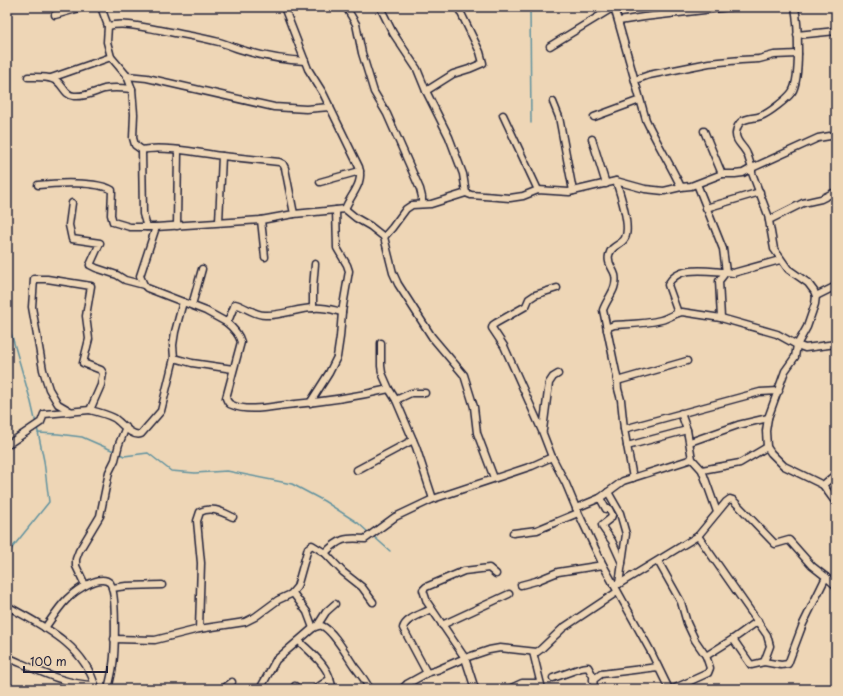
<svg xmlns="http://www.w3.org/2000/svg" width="843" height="696" font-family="'Playpen Sans',sans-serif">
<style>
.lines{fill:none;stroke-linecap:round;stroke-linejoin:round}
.stream{stroke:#61929f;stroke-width:1.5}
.minor-casing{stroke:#22223b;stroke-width:9}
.minor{stroke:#eed6b6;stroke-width:6}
</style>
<rect width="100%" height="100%" fill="#eed6b6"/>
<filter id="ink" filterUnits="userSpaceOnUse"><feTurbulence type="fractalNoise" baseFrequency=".025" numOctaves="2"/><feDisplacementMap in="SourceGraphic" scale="8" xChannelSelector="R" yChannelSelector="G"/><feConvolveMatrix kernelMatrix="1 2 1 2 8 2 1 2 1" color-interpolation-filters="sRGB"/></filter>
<g filter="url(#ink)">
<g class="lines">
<g class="stream">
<path d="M530 7 531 123"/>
<path d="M7 319 31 402 36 424"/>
<path d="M38 433 58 434 82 437 114 451"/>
<path d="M118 453 124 456 148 453 171 471 195 473 227 471 292 484 324 501 358 523 369 533"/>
<path d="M372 535 390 551"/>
<path d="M7 561 12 548 49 502 44 461 37 427"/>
</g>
<defs>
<g id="minor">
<path d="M101 7 108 26 107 42 111 57 127 76 132 89 134 114 133 138 135 145 142 150 143 214 147 227H156"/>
<path d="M284 7 308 69 323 93 359 167C364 184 351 194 345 209"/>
<path d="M346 7 356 24 362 53 374 92 387 114 420 189 422 197V204"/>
<path d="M380 7 393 33 417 69 426 91 449 137 463 174 466 193"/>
<path d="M55 15 83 7"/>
<path d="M619 21 644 17 730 7"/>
<path d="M108 26C124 22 143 27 160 30 179 34 200 37 219 42 226 44 233 47 239 49 261 56 283 60 305 61"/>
<path d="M797 35 836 31"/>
<path d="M550 46 614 7 646 120C657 143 670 164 681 187"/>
<path d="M127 76 147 78 274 107 306 109 330 107"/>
<path d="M28 77C38 77 50 76 58 82 64 87 65 95 74 96 86 97 94 92 104 89 113 87 123 88 132 89"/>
<path d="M51 78 111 57"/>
<path d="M635 80 649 75 709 63 741 60 759 59 774 55 798 54"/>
<path d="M426 91 453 74 469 69 483 63 480 52 458 7"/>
<path d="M553 102 559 117 573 191"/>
<path d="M503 115 538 190"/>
<path d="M594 117 640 100"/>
<path d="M704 131 722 174"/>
<path d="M836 135 818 138 752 168V173L768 215 774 249 788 269 808 283 814 291 816 296 815 304 807 327 797 345 795 357 785 371 768 418 766 431 767 447 771 453 784 466 823 485 836 503"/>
<path d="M592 139 606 184"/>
<path d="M142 150C161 145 201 153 222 156L219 222"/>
<path d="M616 181C620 193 631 227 625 238 622 245 611 245 609 255 607 264 613 268 615 275 618 289 607 298 603 310L617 377 618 389 621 400 624 429 633 478"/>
<path d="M320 182 360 171"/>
<path d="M697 184 723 249 726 272 719 281 721 318"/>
<path d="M38 185C56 183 97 181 112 190L111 215 113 222 130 227H147"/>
<path d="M706 208 760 192"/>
<path d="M336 210 345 209 356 218 370 226 384 237 393 273 398 284 432 337 464 375 474 407 477 433 494 478"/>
<path d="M294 214 336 210 337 248 347 265 349 271 342 312 340 337 337 357 329 373 310 403"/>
<path d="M261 220 265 257"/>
<path d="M769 220 803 203 821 199 833 193"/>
<path d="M177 226 178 150"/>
<path d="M384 237 392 228 406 209 412 205 431 204 466 193 471 195 510 198 523 196 538 190 569 192 616 181 645 189 664 191 681 187 691 186 722 174H735L743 173 752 168C750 164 749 158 747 154 744 146 735 142 736 133 738 116 750 120 761 116 769 113 787 99 792 92 801 78 798 24 795 7"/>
<path d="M726 272 733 273 780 260"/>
<path d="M144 285 140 276 156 227 261 220 294 214 285 168 283 164 279 162 222 156"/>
<path d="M557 288 535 295 529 299 526 306 496 323 493 325 492 328 504 346 542 431 552 457 566 484 576 508 603 565 650 650 669 689"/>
<path d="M816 296 836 286"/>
<path d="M183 302 206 311 226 322"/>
<path d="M192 305 202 269"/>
<path d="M313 308V288L315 264"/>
<path d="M342 312C333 310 324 307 314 308 298 308 281 316 265 315 254 315 246 307 235 304L229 319 226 322C232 327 239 334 241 342L226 398C227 401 228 404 232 405 248 412 269 407 286 405 321 402 355 397 389 389"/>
<path d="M678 313 668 285C677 265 707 271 725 272"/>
<path d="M607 330 609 327 614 325C630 324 646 324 661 320 669 318 675 313 682 312L721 318 777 334 797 345 805 348 836 344"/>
<path d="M381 343V366L382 373 389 389 396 400 416 447 433 499"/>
<path d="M174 358 192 363 233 369"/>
<path d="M617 381 687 361"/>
<path d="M396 400 411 393H425"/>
<path d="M70 411 58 404 49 389 43 370 32 307 34 279H47L91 286 86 316 89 339 83 363 101 370 103 373 101 385 90 410C98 412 106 414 114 418 122 423 131 437 141 434L161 411 174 358 173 345 175 332 183 302 147 288 144 285 125 280 117 275 96 268 90 265 100 243 72 239 69 225 72 203"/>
<path d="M681 413 687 430 692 459 702 470 717 512"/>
<path d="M624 429 760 392 779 391"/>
<path d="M543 430 549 383 553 377 558 374"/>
<path d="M690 442 738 425 768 418"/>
<path d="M7 445 41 422 44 414 90 410"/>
<path d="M627 446 687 430"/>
<path d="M357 470 413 440"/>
<path d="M702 470 740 463 767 447"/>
<path d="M823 485 836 474"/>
<path d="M608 492 620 513 626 534 619 584"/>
<path d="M600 498 606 509H609L612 515 611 518 602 525 603 528 612 541 622 563"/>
<path d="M576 508 600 498 623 481 692 459"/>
<path d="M513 533 537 530 578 513"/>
<path d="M698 536 767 635 770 646 764 662"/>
<path d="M325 553C339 539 345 537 365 539L395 517 433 499 532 466 552 457"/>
<path d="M658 561 681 602 687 623 695 640 706 656"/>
<path d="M496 574 489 568 464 571 426 587 423 590 427 602 465 658 489 650 500 648 537 652 541 649 563 628 617 592"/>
<path d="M826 577 836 586"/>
<path d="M613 584H619L698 536 726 502 730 499 733 500 775 544 789 540 812 566 826 577 803 624 788 664 781 665 764 662 751 665 733 639"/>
<path d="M85 585 76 566V559L79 551 100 516 109 472 115 460 119 444 126 427"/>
<path d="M521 585 536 581 558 572 603 565"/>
<path d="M112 588 126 586 162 585"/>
<path d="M293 593 307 612 313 628"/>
<path d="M7 606C43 626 85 645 96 689"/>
<path d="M442 625 509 594"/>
<path d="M317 626 326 612 335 604"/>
<path d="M45 628C52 618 59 607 67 599 75 591 100 573 110 583 117 592 115 652 113 665 112 673 110 681 108 689"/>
<path d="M199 629 201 563 197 521 200 512C212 506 222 512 233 517"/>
<path d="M114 639 155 640 199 629 245 622 255 617 278 600 291 594 297 587 308 548 312 545 325 553 343 572 362 587 373 602"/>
<path d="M299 641C310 652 326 664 330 679L315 689"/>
<path d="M533 652 542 689"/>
<path d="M7 657C35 669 64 685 95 685"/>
<path d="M427 673 403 628C406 618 422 614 431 609"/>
<path d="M553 678 581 668 588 667 593 676 594 689"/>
<path d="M330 679 333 689"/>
<path d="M593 680 601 674 658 667"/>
<path d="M295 686 299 689"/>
<path d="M223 689 232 682"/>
<path d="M260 689 276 660 313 628C315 627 319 625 322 626 333 630 347 656 354 666 361 675 364 678 370 689"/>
<path d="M402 689 407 684 427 673 437 670 465 658 475 689"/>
<path d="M509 689 522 683H540"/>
<path d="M673 689 708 673 710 668 706 656 733 639 758 621"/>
</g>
</defs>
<use href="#minor" class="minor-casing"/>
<use href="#minor" class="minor"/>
</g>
</g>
<rect width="843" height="696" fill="none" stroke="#eed6b6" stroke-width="24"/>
<rect x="12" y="12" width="819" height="672" fill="none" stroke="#22223b" stroke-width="1.5" filter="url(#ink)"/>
<path d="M24 666v6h83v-6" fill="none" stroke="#22223b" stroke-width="2"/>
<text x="30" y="666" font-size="12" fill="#22223b" stroke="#eed6b6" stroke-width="3" paint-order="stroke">100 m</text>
</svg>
